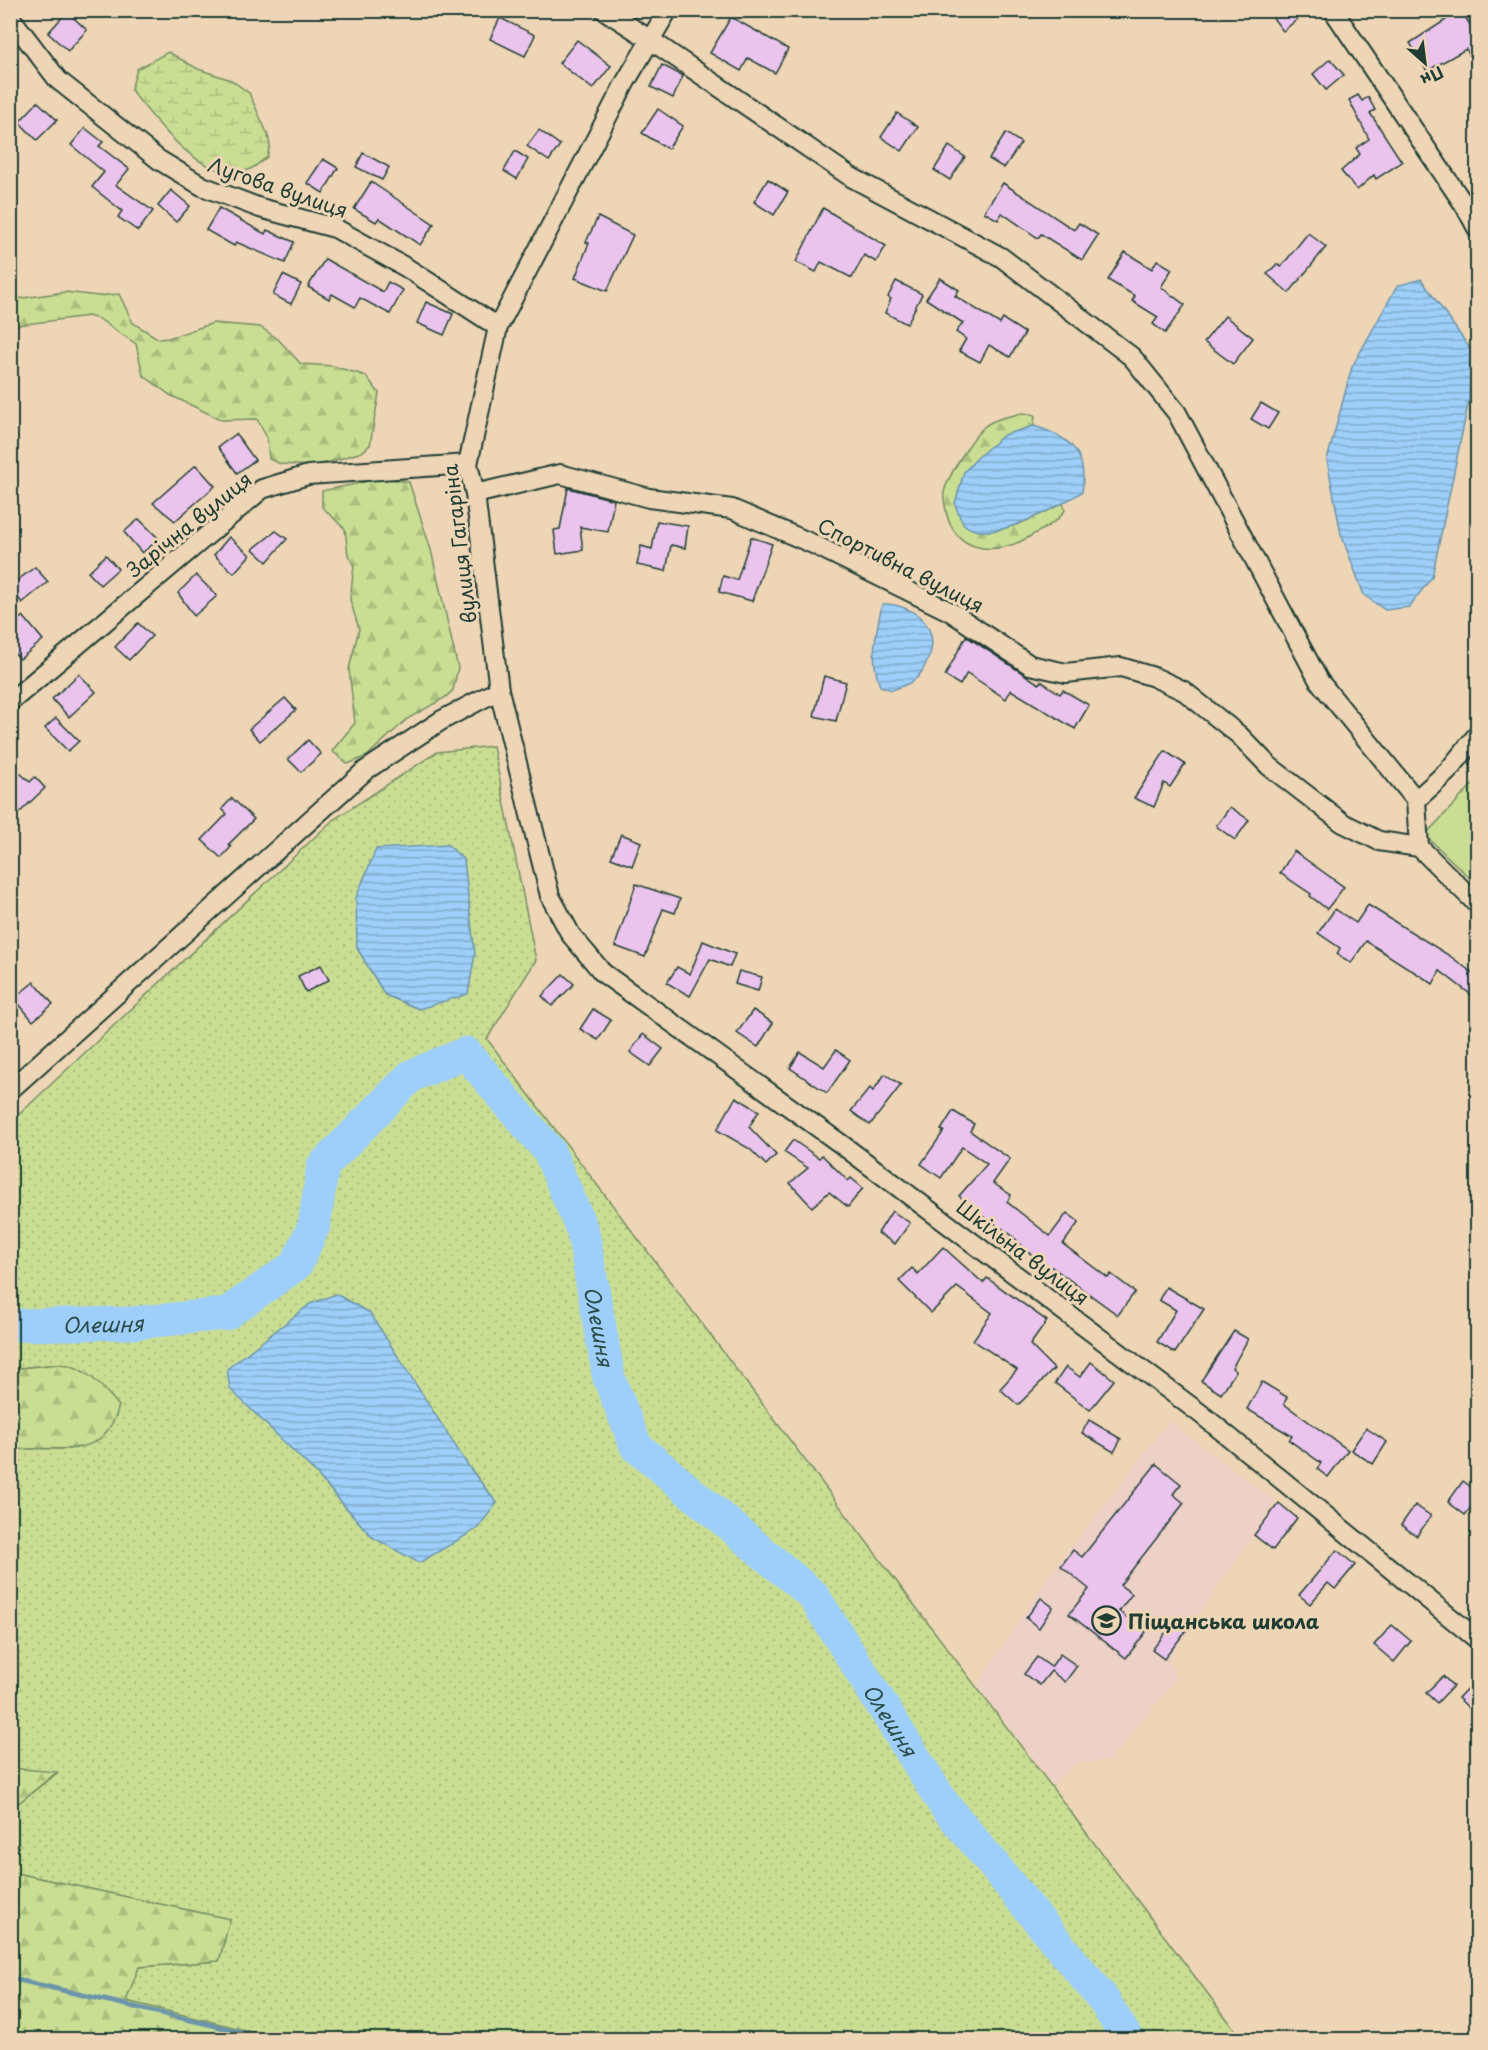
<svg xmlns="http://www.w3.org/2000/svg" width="1488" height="2050" font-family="'Playpen Sans',sans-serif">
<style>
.built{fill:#edd0c6}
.grass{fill:url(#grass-dots);stroke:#748e64;stroke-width:1.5;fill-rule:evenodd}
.forest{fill:url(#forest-firs);stroke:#748e64;stroke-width:1.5}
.wetland{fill:url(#wetland-marsh);stroke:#748e64;stroke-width:1.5}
.pitch{fill:#cade93;stroke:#748e64;stroke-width:1.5}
.water{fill:url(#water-rules);stroke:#6b95ab;stroke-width:1.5}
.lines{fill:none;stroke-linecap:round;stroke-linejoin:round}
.stream{stroke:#6b95ab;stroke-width:5}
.river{stroke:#9ecffa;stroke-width:33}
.building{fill:#eac4ed;stroke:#1f3d34;stroke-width:1.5}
.street-casing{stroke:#1f3d34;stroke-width:22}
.street{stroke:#eed5b5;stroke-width:18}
.labels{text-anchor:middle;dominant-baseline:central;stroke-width:6;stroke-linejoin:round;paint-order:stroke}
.street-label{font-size:20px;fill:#1f3d34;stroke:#eed5b5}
.poi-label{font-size:20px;font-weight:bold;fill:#1f3d34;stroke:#eed5b5;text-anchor:start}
.water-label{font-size:21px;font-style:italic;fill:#2c4c48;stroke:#eed5b5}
</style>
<defs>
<pattern id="grass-dots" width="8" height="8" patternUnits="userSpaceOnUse" patternTransform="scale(1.5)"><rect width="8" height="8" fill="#cade93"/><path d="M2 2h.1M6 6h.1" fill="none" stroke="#adbf7f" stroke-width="1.8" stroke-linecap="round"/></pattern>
<pattern id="forest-firs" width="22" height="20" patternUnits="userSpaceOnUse" patternTransform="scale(1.5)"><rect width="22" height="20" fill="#cade93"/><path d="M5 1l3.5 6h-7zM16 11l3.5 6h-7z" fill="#adbf7f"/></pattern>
<pattern id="wetland-marsh" width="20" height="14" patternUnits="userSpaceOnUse" patternTransform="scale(1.5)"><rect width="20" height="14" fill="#cade93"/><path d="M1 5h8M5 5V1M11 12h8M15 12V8" fill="none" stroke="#adbf7f"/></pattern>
<pattern id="water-rules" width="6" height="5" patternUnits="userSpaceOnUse" patternTransform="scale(1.5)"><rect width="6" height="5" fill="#9ecffa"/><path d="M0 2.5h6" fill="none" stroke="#80a9cb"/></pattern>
</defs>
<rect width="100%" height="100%" fill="#eed5b5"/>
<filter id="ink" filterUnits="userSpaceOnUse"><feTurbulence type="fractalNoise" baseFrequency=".0167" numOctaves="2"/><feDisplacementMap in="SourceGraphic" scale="12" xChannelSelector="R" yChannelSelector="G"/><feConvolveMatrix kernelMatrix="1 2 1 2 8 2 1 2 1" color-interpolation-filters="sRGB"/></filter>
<g filter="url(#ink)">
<path class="built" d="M1169 1421 1276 1502 1168 1660 1177 1678 1110 1760 1075 1764 1053 1785 977 1686 1044 1582Z"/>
<path class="grass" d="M493 746 536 960 487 1039 1242 2039 284 2040 125 2001 139 1967 219 1961 230 1919 11 1872V1809L57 1773 11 1768V1451C56 1441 85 1467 116 1416L59 1364 11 1369V1122L333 820 437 752ZM357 948 419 1009 385 995ZM469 1467 497 1503 372 1537 314 1471Z"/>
<g class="forest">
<path d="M65 292 98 296 119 294 133 323 159 339 169 338 213 323 260 327 278 339 301 364 333 366 366 376 379 393 370 445 362 452 316 466 281 464 269 459 267 438 257 419 222 420 170 395 143 375 136 344 99 319 88 316 11 326 10 300Z"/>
<path d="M1023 413 1035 415 1034 426 1004 435 965 525C996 541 1035 517 1063 503L1065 510C1057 523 1043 529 1029 537 997 556 955 554 946 511 945 505 943 498 944 493 946 479 971 440 981 430 990 419 1010 416 1023 413Z"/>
<path d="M383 478 409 482 431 550 458 668 453 690 446 697 407 719 367 756 348 764 332 751 355 723 349 669 359 629 350 600 354 566 348 555 345 529 322 507V491Z"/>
<path d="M59 1364C84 1364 104 1388 119 1406 101 1468 54 1441 11 1451V1369Z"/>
<path d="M11 1768 57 1772 11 1809Z"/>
<path d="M11 1872 230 1919 219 1961 139 1967 126 2001 283 2039H11Z"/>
</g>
<path class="wetland" d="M168 52 198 69 231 80 249 93 268 135 270 146 267 157C262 161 254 168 248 170 202 185 155 120 131 90L137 69Z"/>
<path class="pitch" d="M1477 780V885L1425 835Z"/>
<g class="water">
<path d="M1421 279 1471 350 1469 400 1432 577 1409 607 1385 610 1364 595 1341 534 1327 460 1352 367 1397 286Z"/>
<path d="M1034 426C1070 437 1088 452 1082 492 1060 505 989 547 965 525 960 520 957 510 955 504L964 472 979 456 1004 435Z"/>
<path d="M882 604C913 603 944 628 927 661 924 668 921 675 914 680 908 685 899 687 892 690L880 686C869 655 876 636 882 604Z"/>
<path d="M448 845 464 860 475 954 468 994 419 1009 385 995 357 948 356 898 376 849Z"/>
<path d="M336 1294 370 1313 469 1467 497 1503 477 1529 419 1563 372 1537 314 1471 230 1389 227 1369 310 1304Z"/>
</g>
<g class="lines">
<path class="stream" d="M10 1978 276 2040"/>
<path class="river" id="s1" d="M10 1325 132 1323 226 1314 296 1265 314 1226 323 1166 411 1076 466 1053 549 1151 583 1232 609 1378 636 1446 813 1595 943 1803 1103 1999 1128 2040"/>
</g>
<g class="building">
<path d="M1267 10H1309L1283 31Z"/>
<path d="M1461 10 1478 38V71L1466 49 1427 71 1410 43Z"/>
<path d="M67 12 87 30 68 51 48 33Z"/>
<path d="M731 17 788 49 775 73 748 58 741 71 710 53Z"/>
<path d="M500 18 535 35 525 56 490 39Z"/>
<path d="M577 40 611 66 593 89 559 63Z"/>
<path d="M1330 59 1344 75 1326 90 1313 74Z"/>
<path d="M662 65 683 76 673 98 651 87Z"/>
<path d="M1358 95 1362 101 1368 97 1375 110 1370 113 1402 162 1376 179 1374 175 1357 190 1341 171 1360 154 1356 148 1369 139 1349 100Z"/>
<path d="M38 102 57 120 37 140 19 122Z"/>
<path d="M658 109 683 126 668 149 642 133Z"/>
<path d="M897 113 918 127 902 151 881 137Z"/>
<path d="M85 128 103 142 99 146 129 169 116 185 153 211 138 231 118 217 122 211 92 187 104 172 71 145Z"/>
<path d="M539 130 560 145 549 161 527 146Z"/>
<path d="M1006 133 1021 143 1004 168 989 159Z"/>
<path d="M949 146 965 157 950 180 934 170Z"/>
<path d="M515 151 528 159 517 179 504 171Z"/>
<path d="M363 153 389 167 382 180 356 167Z"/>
<path d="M323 159 338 168 323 193 307 183Z"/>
<path d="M768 179 788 192 774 215 754 202Z"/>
<path d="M371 182 434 224 420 245 379 218 376 222 354 209Z"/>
<path d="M1003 183 1074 230 1079 223 1098 235 1082 260 1041 234 1038 238 1002 213 998 220 984 212Z"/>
<path d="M171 190 190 206 176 222 158 206Z"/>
<path d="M219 208 265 234 267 230 294 242 285 263 236 242 234 246 206 230Z"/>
<path d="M823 208 886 246 876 262 864 255 852 278 821 262 816 272 796 262Z"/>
<path d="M598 217 633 235 607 291 575 278 589 243 586 242Z"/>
<path d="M1308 233 1326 247 1289 293 1267 274 1277 264 1281 267Z"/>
<path d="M1125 252 1152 269 1157 260 1172 269 1161 287 1185 305 1165 333 1153 324 1158 317 1132 301 1135 296 1108 280Z"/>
<path d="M325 259 383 292 388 282 403 290 390 314 360 298 355 307 332 294 329 299 308 287Z"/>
<path d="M283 275 301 284 291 304 273 295Z"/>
<path d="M940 278 959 290 955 296 1000 324 1003 319 1025 333 1010 357 989 345 980 362 959 351 966 339 956 332 963 323 926 299Z"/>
<path d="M896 281 922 294 907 324 885 313 891 299 888 297Z"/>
<path d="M426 302 453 314 444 335 417 323Z"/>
<path d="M1225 316 1253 338 1233 364 1204 342Z"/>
<path d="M1261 403 1278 413 1268 429 1251 419Z"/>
<path d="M236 434 255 460 237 473 218 447Z"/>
<path d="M196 465 215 486 175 521 153 503Z"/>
<path d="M568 488 614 500 608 532 580 527 583 550 557 554 554 530 560 529Z"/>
<path d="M139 519 159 539 142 553 124 532Z"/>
<path d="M657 521 688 526 685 548 671 545 666 571 637 565 641 546 652 549Z"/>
<path d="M276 531 287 539 267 562 253 549Z"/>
<path d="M229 537 250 555 234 573 214 555Z"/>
<path d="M751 537 772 544 752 601 719 592 723 576 737 580Z"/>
<path d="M106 555 118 569 100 585 88 572Z"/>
<path d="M35 567 48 582 22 603 10 586Z"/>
<path d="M196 575 217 596 194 616 178 593Z"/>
<path d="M23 616 43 640 20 659 10 648V627Z"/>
<path d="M138 623 152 636 129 660 115 647Z"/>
<path d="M966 636 1039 684 1041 681 1060 694 1063 690 1089 705 1075 729 1011 690 1006 699 967 673 960 685 945 676Z"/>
<path d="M79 674 96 692 69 717 52 699Z"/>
<path d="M824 676 846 682 836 721 814 716Z"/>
<path d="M285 698 296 710 260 741 249 729Z"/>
<path d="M56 718 79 741 68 751 45 728Z"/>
<path d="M308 740 321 754 301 772 288 759Z"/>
<path d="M1165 751 1185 764 1170 787 1164 783 1154 807 1134 798Z"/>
<path d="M10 764 30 782 35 777 45 788 20 812 10 803Z"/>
<path d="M232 798 254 819 228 845 231 847 221 858 202 840 227 814 222 809Z"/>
<path d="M1230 807 1249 820 1235 840 1216 826Z"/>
<path d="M621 834 641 842 632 866 611 858Z"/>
<path d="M1294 851 1344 887 1327 909 1310 896 1311 894 1280 873Z"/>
<path d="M636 884 680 899 675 913 663 909 645 957 615 946Z"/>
<path d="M1368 905 1450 956 1478 977V1000L1440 971 1433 984 1366 941 1351 963 1337 954 1340 948 1318 933 1335 909 1356 923Z"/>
<path d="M703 941 735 954 730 967 710 959 690 996 667 983 677 967 690 974Z"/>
<path d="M321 965 329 980 306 992 298 976Z"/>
<path d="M739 971 762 977 758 991 735 984Z"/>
<path d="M563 974 574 984 552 1006 542 996Z"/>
<path d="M34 982 53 1004 33 1021 14 998Z"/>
<path d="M593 1009 611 1020 598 1040 580 1029Z"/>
<path d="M753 1010 773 1023 758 1047 737 1033Z"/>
<path d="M643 1034 663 1049 650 1066 630 1052Z"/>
<path d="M836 1050 850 1060 827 1093 790 1068 800 1052 824 1067Z"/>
<path d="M885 1074 901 1085 870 1125 851 1111 870 1088 873 1091Z"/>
<path d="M736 1097 759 1111 749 1127 776 1155 766 1165 750 1149 717 1130Z"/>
<path d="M953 1111 974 1124 970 1131 1010 1159 993 1183 1011 1195 1007 1202 1050 1236 1067 1213 1079 1222 1063 1244 1108 1278 1111 1274 1135 1292 1118 1315 1053 1268 1036 1259 1009 1233 978 1213 959 1196 987 1164 962 1147 941 1178 921 1164 944 1131 941 1130Z"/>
<path d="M793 1140 819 1158 822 1155 848 1181 851 1178 863 1188 848 1207 829 1192 812 1207 790 1183 808 1168 784 1152Z"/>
<path d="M892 1211 910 1223 895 1244 878 1233Z"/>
<path d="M943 1247 983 1283 987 1278 1047 1321 1030 1345 1054 1369 1018 1405 1000 1389 1017 1370 973 1340 992 1313 957 1287 931 1313 899 1281 912 1268 918 1274Z"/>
<path d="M1166 1287 1204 1309 1175 1353 1157 1342 1176 1310 1159 1300Z"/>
<path d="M1234 1331 1248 1339 1232 1368 1236 1371 1221 1394 1201 1381Z"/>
<path d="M1091 1362 1114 1380 1090 1410 1055 1383 1066 1367 1080 1377Z"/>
<path d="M1262 1382 1287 1397 1284 1404 1348 1450 1328 1477 1317 1469 1321 1463 1289 1440 1292 1436 1247 1409Z"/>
<path d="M1089 1420 1121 1439 1114 1452 1082 1433Z"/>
<path d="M1366 1428 1387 1442 1373 1464 1351 1450Z"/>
<path d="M1156 1464 1181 1484 1173 1494 1184 1503 1120 1585 1132 1594 1119 1611 1146 1632 1126 1658 1069 1614 1089 1589 1061 1566 1073 1550 1082 1557Z"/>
<path d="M1463 1481 1478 1492V1498L1465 1515 1448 1502Z"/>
<path d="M1279 1503 1297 1518 1273 1550 1254 1535Z"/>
<path d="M1415 1505 1431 1516 1417 1536 1401 1525Z"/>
<path d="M1337 1550 1355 1565 1335 1589 1328 1583 1310 1604 1299 1595Z"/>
<path d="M1041 1598 1053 1607 1039 1628 1026 1618Z"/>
<path d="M1178 1617 1190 1626 1164 1659 1152 1650Z"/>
<path d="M1392 1625 1411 1641 1394 1662 1374 1645Z"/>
<path d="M1060 1654 1077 1666 1065 1682 1051 1671 1040 1685 1024 1674 1037 1657 1051 1667Z"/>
<path d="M1443 1676 1453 1686 1437 1703 1426 1693Z"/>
<path d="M1478 1677V1701L1470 1709 1458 1698Z"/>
</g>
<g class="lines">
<defs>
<g id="street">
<path d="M604 10 649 39 851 177 1001 257 1132 357 1177 413 1319 681 1416 800 1419 847"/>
<path d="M668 10 626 81 498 327 468 464 475 494 499 690 550 896 571 935 603 973 841 1144 1201 1414 1478 1640"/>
<path d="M1333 10 1465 206 1478 230"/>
<path d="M10 17 58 80 159 160 202 186 260 208 335 228 407 268 498 327"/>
<path d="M475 494 560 474 649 498 732 509 813 544 951 612 1030 665 1066 673 1121 667 1154 677 1184 691 1239 735 1269 766 1343 823 1379 841 1419 847 1478 905"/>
<path d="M10 702 262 489 308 475 468 464"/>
<path d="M1416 800 1448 771 1478 734"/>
<path d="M10 1090 366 770 442 720 499 690"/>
</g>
</defs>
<use href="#street" class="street-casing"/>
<use href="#street" class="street"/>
</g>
</g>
<defs>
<symbol id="school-ring" viewBox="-11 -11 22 22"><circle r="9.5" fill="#eed5b5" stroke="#1f3d34" stroke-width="1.5"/><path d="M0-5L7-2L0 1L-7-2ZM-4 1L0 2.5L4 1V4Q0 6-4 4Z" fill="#1f3d34"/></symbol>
</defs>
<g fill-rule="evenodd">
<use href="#school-ring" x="1090" y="1604" width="33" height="33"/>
</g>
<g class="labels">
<g class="street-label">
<text transform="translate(278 187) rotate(19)">Лугова вулиця</text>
<text transform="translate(189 524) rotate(-39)">Зарічна вулиця</text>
<text transform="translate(459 544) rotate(-97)">вулиця Гагаріна</text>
<text transform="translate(901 565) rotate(27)">Спортивна вулиця</text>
<text transform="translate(1023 1252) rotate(37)">Шкільна вулиця</text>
</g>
<g class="poi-label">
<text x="1128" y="1621">Піщанська школа</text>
</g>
<g class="water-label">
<text stroke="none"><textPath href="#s1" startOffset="93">Олешня</textPath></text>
<text stroke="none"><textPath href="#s1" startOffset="903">Олешня</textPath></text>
<text stroke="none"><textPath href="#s1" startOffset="1407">Олешня</textPath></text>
</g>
</g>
<rect width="1488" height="2050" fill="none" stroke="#eed5b5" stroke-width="36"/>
<rect x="18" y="18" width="1452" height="2014" fill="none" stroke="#1f3d34" stroke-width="2" filter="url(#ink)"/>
<g transform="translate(1425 63) rotate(152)" stroke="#eed5b5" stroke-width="4.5" paint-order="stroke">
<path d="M0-4.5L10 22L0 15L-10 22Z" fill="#1f3d34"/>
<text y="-9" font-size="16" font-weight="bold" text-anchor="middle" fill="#1f3d34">Пн</text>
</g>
</svg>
